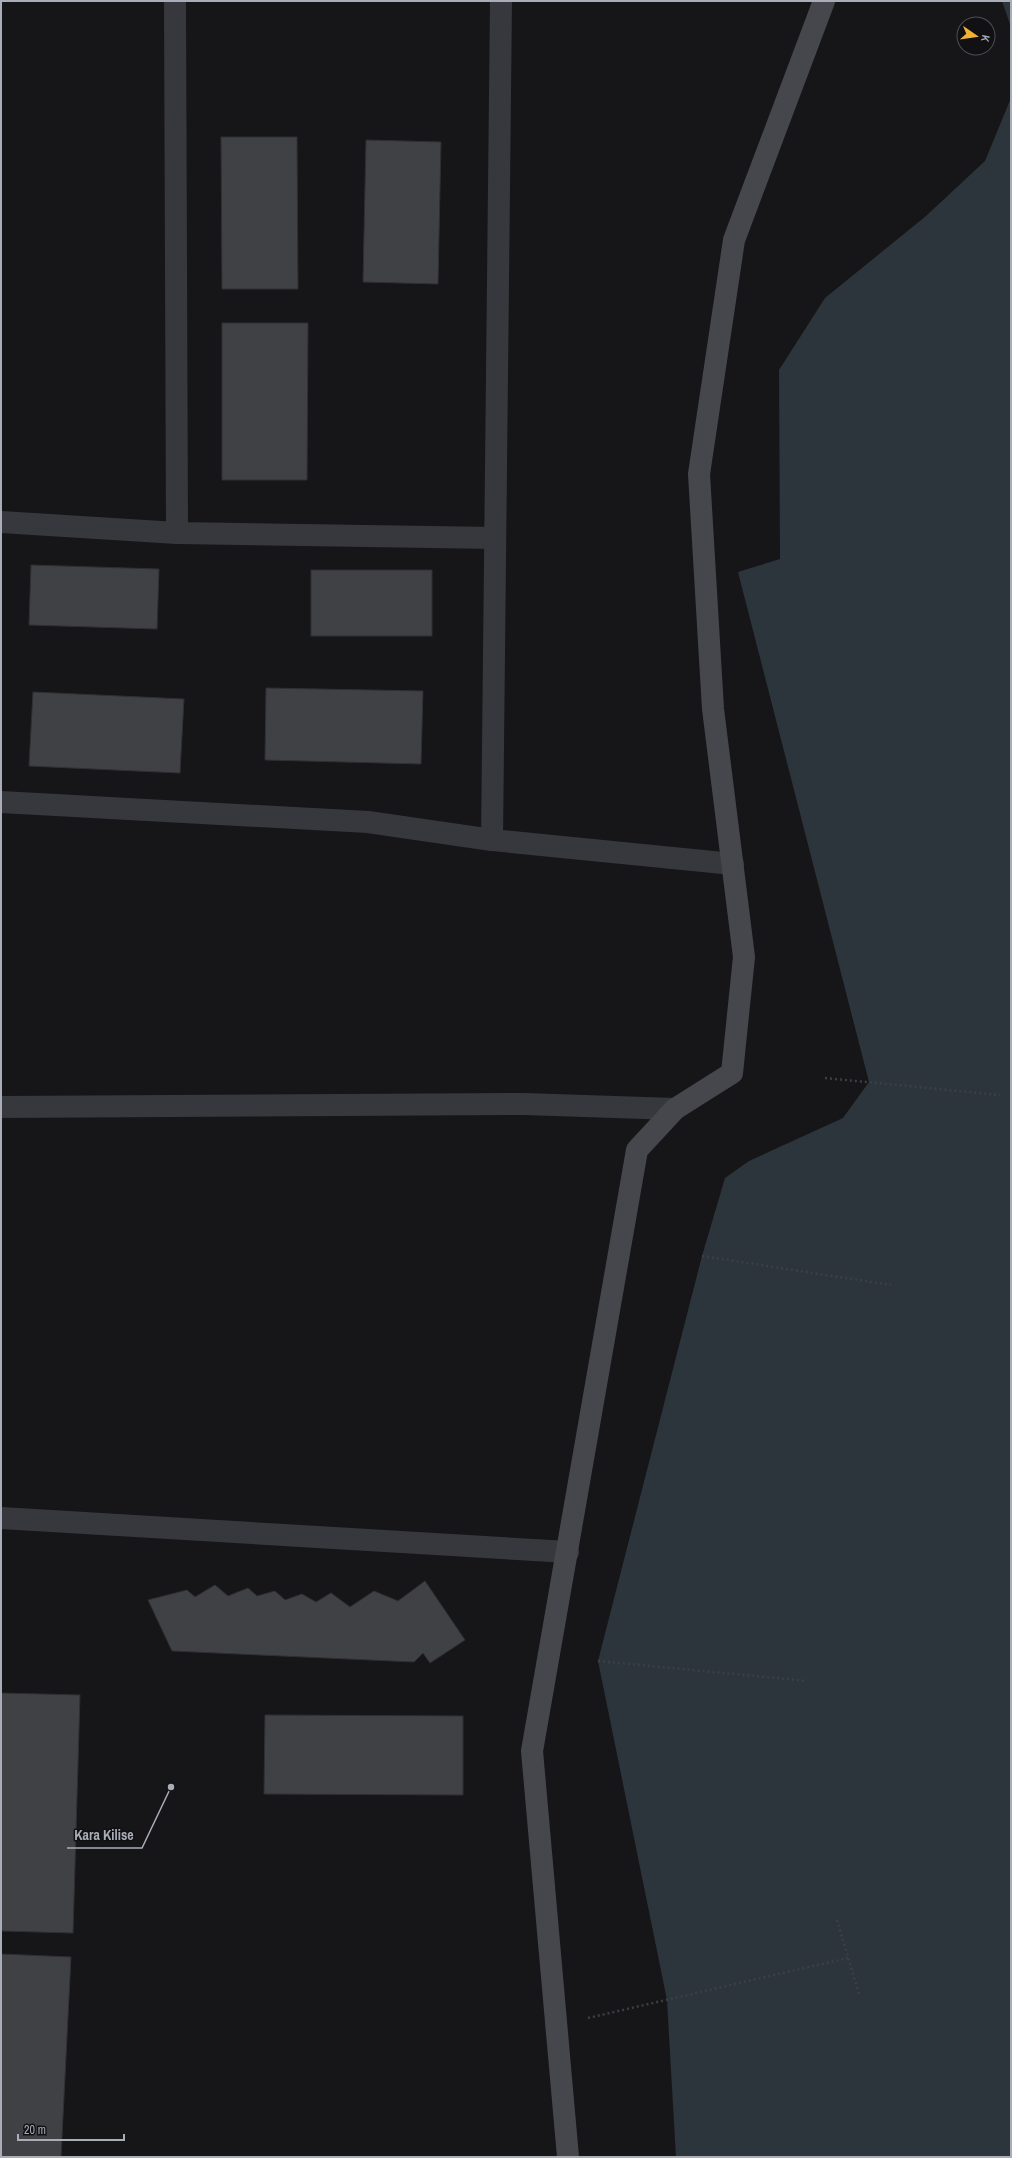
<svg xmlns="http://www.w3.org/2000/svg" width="1012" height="2158" font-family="'Archivo Narrow',sans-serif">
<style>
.water{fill:#2c353c}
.building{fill:#404145;stroke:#303034}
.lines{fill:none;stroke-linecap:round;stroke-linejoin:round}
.path{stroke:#3d3f44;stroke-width:2.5;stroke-dasharray:2 3;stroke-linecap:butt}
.street{stroke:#37383d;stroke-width:22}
.secondary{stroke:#45474d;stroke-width:22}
.leader{fill:none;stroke:#a8adb8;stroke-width:1.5}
.callout-dot{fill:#a8adb8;stroke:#111113;stroke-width:1.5}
.callout-label{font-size:14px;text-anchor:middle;font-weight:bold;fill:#a8adb8;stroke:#111113;stroke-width:3;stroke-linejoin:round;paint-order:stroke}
</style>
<rect width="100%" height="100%" fill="#161618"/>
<g class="water">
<path d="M1002 1H1011V27Z"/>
<path d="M1011 98V2157H676L667 2000 598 1661 702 1256 725 1178 749 1161 843 1118 869 1082 738 572 780 559 779 370 825 298 926 216 985 161Z"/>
</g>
<g class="building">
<path d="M221 137H297L298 289H222Z"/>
<path d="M366 140 441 142 438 284 363 282Z"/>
<path d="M222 323H308L307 480H222Z"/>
<path d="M31 565 159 569 157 629 29 625Z"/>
<rect x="311" y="570" width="121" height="66"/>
<path d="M266 688 423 691 421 764 265 760Z"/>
<path d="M33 692 184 699 180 773 29 766Z"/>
<path d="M425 1581 465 1640 430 1663 423 1653 414 1662 172 1651 148 1600 187 1590 195 1597 215 1585 228 1596 248 1588 257 1596 275 1591 285 1600 302 1594 316 1602 331 1593 350 1607 374 1591 398 1601Z"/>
<path d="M1 1693 80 1695 73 1933 1 1931Z"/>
<path d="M265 1715 463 1716V1795L264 1794Z"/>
<path d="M1 1954 71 1957 61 2157H1Z"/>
</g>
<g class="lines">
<g class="path">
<path d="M825 1078 1000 1095"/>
<path d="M702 1256 891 1285"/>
<path d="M598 1661 807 1681"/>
<path d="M837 1920 859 1994"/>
<path d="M588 2018 848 1958"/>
</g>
<g class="street">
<path d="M175 1 177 533"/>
<path d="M1 522 177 533 495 538"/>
<path d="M1 802 368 822 492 840 733 864"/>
<path d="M492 840 501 1"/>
<path d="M1 1107 524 1104 675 1109"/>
<path d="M1 1518 568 1552"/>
</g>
<path class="secondary" d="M568 2157 532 1751 637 1150 675 1109 732 1073 744 957 713 709 699 474 734 240 824 1"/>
</g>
<path class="leader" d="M171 1787L142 1848H67"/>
<circle class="callout-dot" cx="171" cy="1787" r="4"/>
<g class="callout-label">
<text x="104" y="1840">Kara Kilise</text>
</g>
<rect width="1012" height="2158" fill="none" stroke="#a8adb8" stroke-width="4"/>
<g transform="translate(976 36) rotate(103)"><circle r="19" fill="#111113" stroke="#4d4f55"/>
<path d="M0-3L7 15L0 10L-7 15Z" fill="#f2b134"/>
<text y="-6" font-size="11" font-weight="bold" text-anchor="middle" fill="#a8adb8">K</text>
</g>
<path d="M18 2134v6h106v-6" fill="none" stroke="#a8adb8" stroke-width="2"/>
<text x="24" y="2134" font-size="12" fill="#a8adb8" stroke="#111113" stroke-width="3" paint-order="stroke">20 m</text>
</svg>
